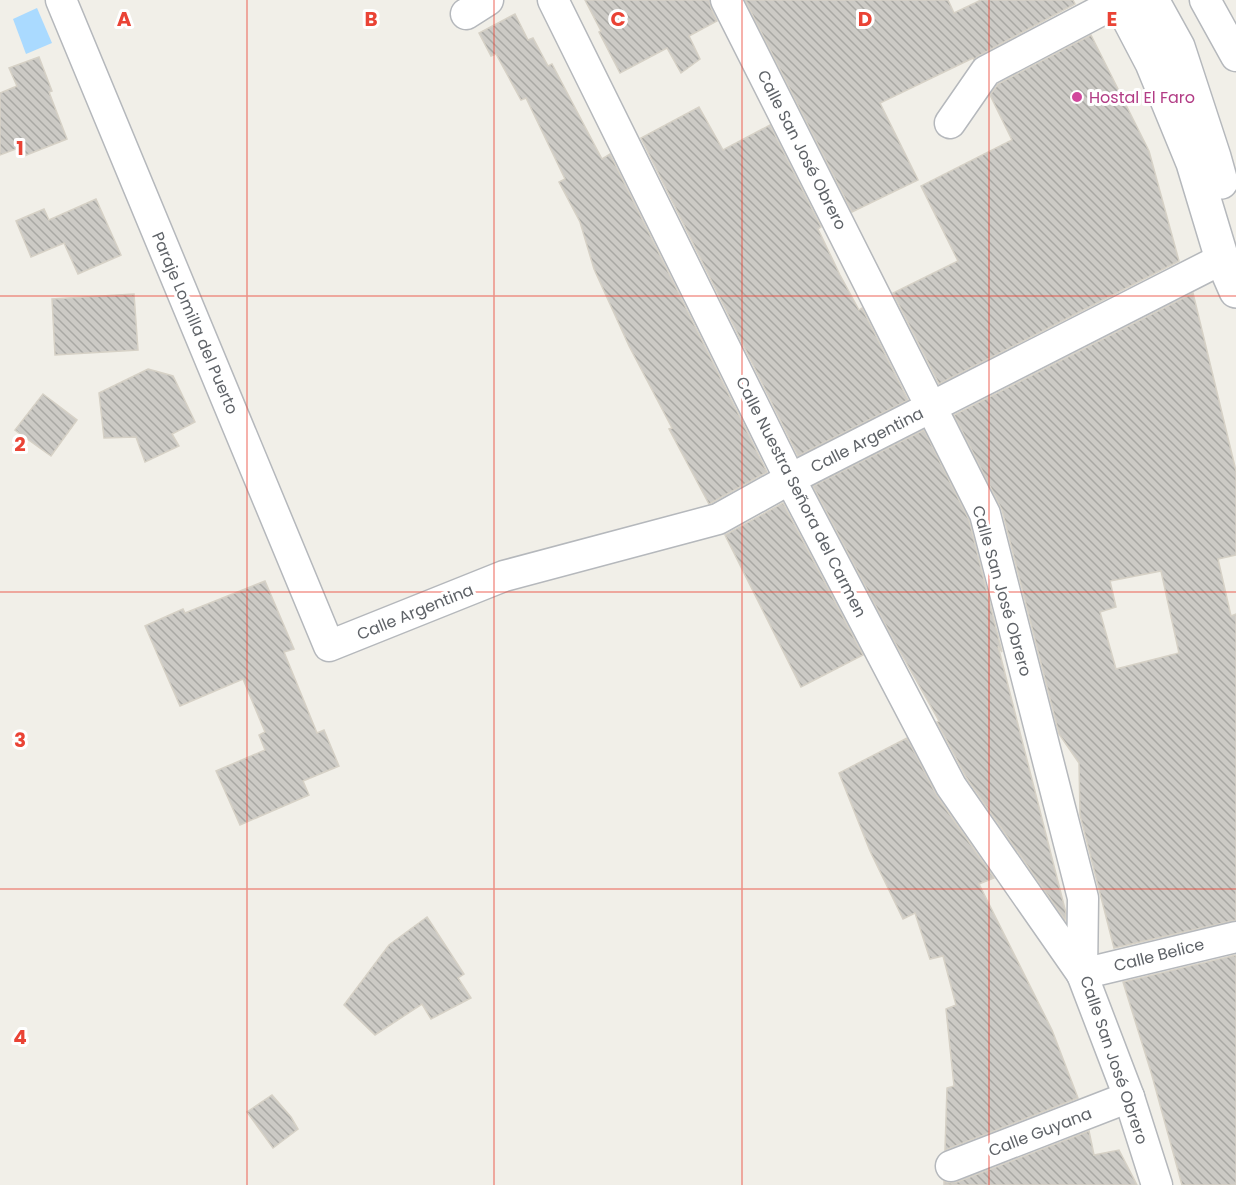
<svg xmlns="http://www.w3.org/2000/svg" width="1236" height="1185" font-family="Poppins,sans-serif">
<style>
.water{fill:#aadaff}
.building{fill:url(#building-back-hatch);stroke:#d6d1c6;stroke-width:1.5;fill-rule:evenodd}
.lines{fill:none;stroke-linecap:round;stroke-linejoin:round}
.minor-casing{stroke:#b5b8bc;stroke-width:33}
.tertiary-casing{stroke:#b5b8bc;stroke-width:36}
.minor{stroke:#fff;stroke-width:30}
.tertiary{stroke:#fff;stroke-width:33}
.grid{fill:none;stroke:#ea4335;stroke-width:1.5;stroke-opacity:0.55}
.hotel-dot{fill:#d1479c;stroke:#fff;stroke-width:2}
.labels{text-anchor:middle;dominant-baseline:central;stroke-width:6;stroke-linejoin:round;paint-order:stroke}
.hotel-label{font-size:16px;fill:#b23c85;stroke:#fff;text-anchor:start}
.street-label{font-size:16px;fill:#5f6368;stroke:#fff}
.grid-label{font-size:20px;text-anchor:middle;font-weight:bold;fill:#ea4335;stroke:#fff;stroke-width:6;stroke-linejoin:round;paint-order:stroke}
</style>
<defs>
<pattern id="building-back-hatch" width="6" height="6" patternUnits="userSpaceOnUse" patternTransform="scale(1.5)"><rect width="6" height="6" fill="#cccac5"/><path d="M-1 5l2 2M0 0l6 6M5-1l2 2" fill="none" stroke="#a9a8a4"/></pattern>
</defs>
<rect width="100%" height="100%" fill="#f1efe8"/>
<path class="water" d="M37 8 52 43 26 54 13 19Z"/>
<g class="building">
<path d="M585 0H709L711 8 717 21 689 36 700 59 681 73 667 48 620 73 599 32 601 31Z"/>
<path d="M745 0H948L954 13 981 0H1073L1075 4 978 56 974 60 973 58 880 103 918 180 852 212Z"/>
<path d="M515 14 528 40 533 38 548 66 552 64 602 159 610 154 767 472 711 503 709 504 669 429 672 428 629 346 594 269 580 222 559 182 565 179 526 98 521 100 496 54 491 56 479 33Z"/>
<path d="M1091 35 1149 151 1179 261 939 384 893 293 958 261 921 186 1012 140 990 95 998 84Z"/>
<path d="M39 57 52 91 49 92 67 139 24 156 21 147 0 155V93L17 86 9 68Z"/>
<path d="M699 107 723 150 770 125 821 227 818 229 840 275 859 310 862 308 908 400 798 456 641 138Z"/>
<path d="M96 199 121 255 78 274 64 243 31 257 16 221 44 209 49 220Z"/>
<path d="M1193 293 1236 471V555L1218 559 1231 616 1236 614V920L1114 948 1080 815 1079 763 1059 734 1002 510 954 415ZM1161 571 1179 653 1116 669 1100 612 1116 607 1110 581Z"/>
<path d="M134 294 138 350 55 355 52 299Z"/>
<path d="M148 369 173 376 195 422 172 434 179 446 145 462 136 437 104 438 99 393Z"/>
<path d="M43 394 77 420 51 456 15 430Z"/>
<path d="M924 430 969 520 1002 652 998 646 1066 913 1065 920 966 777 937 722 939 721 893 639 813 486Z"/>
<path d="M783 503 863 655 801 687 725 535Z"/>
<path d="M265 581 294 649 284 652 317 733 324 730 339 766 303 781 309 795 240 825 216 771 265 750 259 735 265 732 243 679 180 706 145 626 183 609 185 613Z"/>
<path d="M907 738 937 796 994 878 979 884 1052 1030 1078 1098 945 1150 947 1088 954 1086 946 1009 956 1005 943 956 930 959 915 913 903 919 870 851 839 773Z"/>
<path d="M427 917 464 974 458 978 471 998 431 1019 422 1004 375 1035 344 1005 389 945Z"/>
<path d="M1236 955V1185H1182L1151 1072 1123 982Z"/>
<path d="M272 1095 291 1117 298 1129 273 1148 247 1112Z"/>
<path d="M1089 1131 1094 1155 1119 1150 1137 1185H944V1181L949 1183 957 1182Z"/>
</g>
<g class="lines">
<defs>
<g id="minor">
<path d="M61 0 329 646 504 576 718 519 790 479 1222 259"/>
<path d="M553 0 790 479 951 786 1082 974"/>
<path d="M726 0 985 514 1083 898 1082 974 1129 1097 1157 1185"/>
<path d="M1205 0 1236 56"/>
<path d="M466 14 488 0"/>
<path d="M950 123 986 71 1119 1"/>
<path d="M1082 974 1236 937"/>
<path d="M951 1166 1129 1097"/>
</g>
<g id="tertiary">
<path d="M1119 0 1152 63 1193 163 1222 259 1236 291"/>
<path d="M1152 0 1178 47 1214 157 1221 182"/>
</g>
</defs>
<use href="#minor" class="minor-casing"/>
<use href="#tertiary" class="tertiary-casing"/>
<use href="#minor" class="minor"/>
<use href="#tertiary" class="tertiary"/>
</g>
<path class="grid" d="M247 0V1185M494 0V1185M742 0V1185M989 0V1185M0 296H1236M0 592H1236M0 889H1236"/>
<circle class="hotel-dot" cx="1077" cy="97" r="6"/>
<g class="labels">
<g class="hotel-label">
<text x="1089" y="97">Hostal El Faro</text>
</g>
<g class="street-label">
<text transform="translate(802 150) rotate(63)">Calle San José Obrero</text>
<text transform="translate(195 323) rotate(67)">Paraje Lomilla del Puerto</text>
<text transform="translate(867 440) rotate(-27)">Calle Argentina</text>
<text transform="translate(801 497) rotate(63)">Calle Nuestra Señora del Carmen</text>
<text transform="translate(1002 591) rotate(74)">Calle San José Obrero</text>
<text transform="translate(415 612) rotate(-22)">Calle Argentina</text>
<text transform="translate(1159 955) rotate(-14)">Calle Belice</text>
<text transform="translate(1114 1060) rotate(71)">Calle San José Obrero</text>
<text transform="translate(1040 1132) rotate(-21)">Calle Guyana</text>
</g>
</g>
<g class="grid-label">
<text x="124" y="26">A</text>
<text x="371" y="26">B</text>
<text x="618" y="26">C</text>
<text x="865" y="26">D</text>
<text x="1112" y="26">E</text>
<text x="20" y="155">1</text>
<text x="20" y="451">2</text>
<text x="20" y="747">3</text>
<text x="20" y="1044">4</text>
</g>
</svg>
